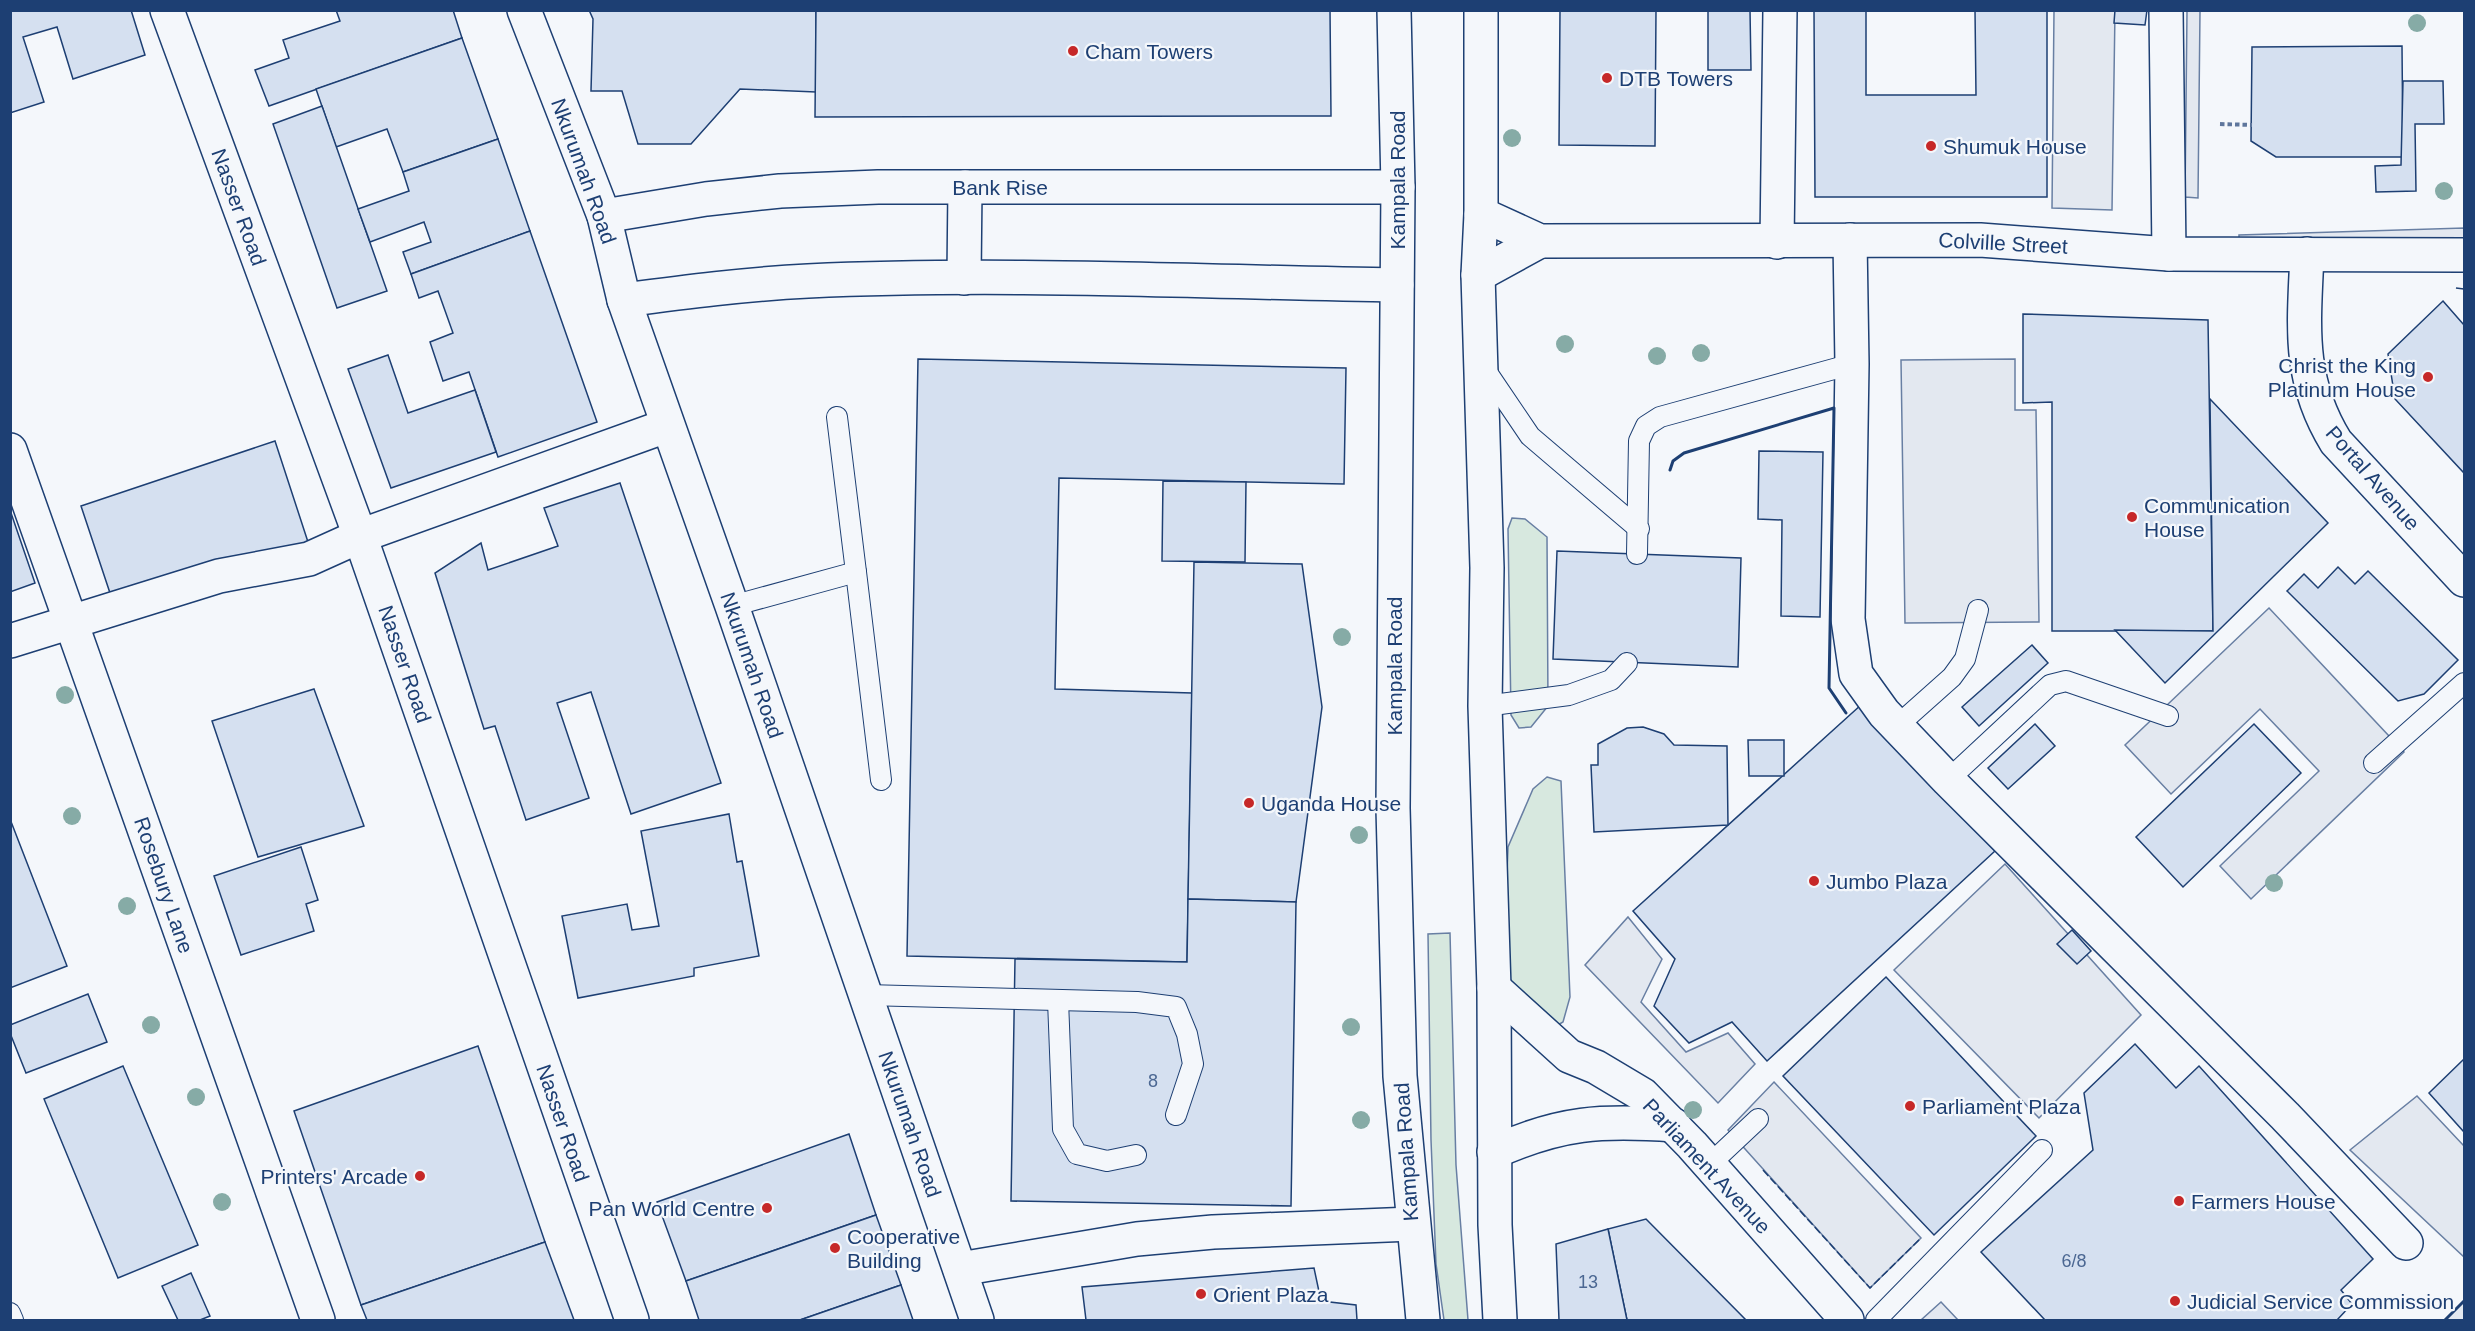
<svg xmlns="http://www.w3.org/2000/svg" width="2475" height="1331" font-family="Arial,sans-serif">
<style>
.green{fill:#d7e8df;stroke:#687fa3;stroke-width:1.5}
.parking{fill:#e3e8f0;stroke:#687fa3;stroke-width:1.5}
.building{fill:#d5e0f0;stroke:#1d3f73;stroke-width:1.5}
.lines{fill:none;stroke-linecap:round;stroke-linejoin:round}
.lane-casing{stroke:#1d3f73;stroke-width:22}
.street-casing{stroke:#1d3f73;stroke-width:36}
.secondary-casing{stroke:#1d3f73;stroke-width:36}
.primary-casing{stroke:#1d3f73;stroke-width:36}
.path{stroke:#5e769c;stroke-width:4;stroke-dasharray:4.5 3;stroke-linecap:butt}
.lane{stroke:#f4f7fb;stroke-width:20}
.street{stroke:#f4f7fb;stroke-width:33}
.secondary{stroke:#f4f7fb;stroke-width:33}
.primary{stroke:#f4f7fb;stroke-width:33}
.fence{stroke:#1d3f73;stroke-width:1.5;stroke-dasharray:8 3;stroke-linecap:butt}
.wall{stroke:#1d3f73;stroke-width:3}
.tree{fill:#86aba6}
.poi-dot{fill:#c62828;stroke:#f4f7fb;stroke-width:2}
.labels{text-anchor:middle;dominant-baseline:central;stroke-width:4.5;stroke-linejoin:round;paint-order:stroke}
.number-label{font-size:18px;fill:#4b6792}
.poi-label{font-size:21px;fill:#1d3f73;stroke:#f4f7fb;text-anchor:start}
.street-label{font-size:21px;fill:#1d3f73;stroke:#f4f7fb}
</style>
<rect width="100%" height="100%" fill="#f4f7fb"/>
<g class="green">
<path d="M1512 518 1525 519 1547 537 1548 706 1531 727 1519 728 1511 715 1508 529Z"/>
<path d="M1547 777 1561 781 1570 997 1563 1022 1546 1032 1503 981 1508 847 1533 789Z"/>
<path d="M1450 933 1456 1165 1468 1320H1444L1436 1264 1431 1140 1428 934Z"/>
</g>
<g class="parking">
<path d="M2054 11H2115L2112 210 2052 208Z"/>
<path d="M2187 11H2200L2198 198 2185 197Z"/>
<path d="M2464 228V244L2239 249V235Z"/>
<path d="M2015 359V410H2036L2039 622 1905 623 1901 360Z"/>
<path d="M2269 608 2404 752 2251 899 2220 866 2319 771 2260 709 2171 794 2125 745Z"/>
<path d="M2005 864 2141 1015 2039 1118 1894 970Z"/>
<path d="M1628 917 1662 959 1641 1002 1686 1052 1728 1033 1755 1064 1718 1103 1585 965Z"/>
<path d="M1774 1082 1921 1238 1870 1288 1728 1130Z"/>
<path d="M2417 1096 2464 1146V1257L2350 1150Z"/>
<path d="M2464 1301V1320H2445Z"/>
<path d="M1941 1302 1958 1320H1921Z"/>
</g>
<g class="building">
<path d="M131 10 145 55 73 79 57 27 23 37 44 102 10 113V11Z"/>
<path d="M336 10H453L462 38 269 106 255 70 289 58 283 40 340 21Z"/>
<path d="M589 10H816V92L740 89 691 144H638L622 91H591L593 19Z"/>
<path d="M816 10H1330L1331 116 815 117Z"/>
<path d="M1560 10H1656L1655 146 1559 145Z"/>
<path d="M1708 10H1750L1751 70H1708Z"/>
<path d="M1814 10H1866V95H1976L1975 10H2047V197H1815Z"/>
<path d="M2115 10H2147L2145 25 2114 23Z"/>
<path d="M462 38 498 139 403 172 387 129 336 147 316 89Z"/>
<path d="M2402 46 2403 157H2276L2251 141 2252 47Z"/>
<path d="M2403 81H2443L2444 124H2415L2416 191 2376 192 2375 166 2401 165Z"/>
<path d="M322 106 387 291 337 308 273 124Z"/>
<path d="M498 139 530 231 411 274 403 252 431 242 424 222 370 242 358 209 409 191 403 172Z"/>
<path d="M530 231 597 422 498 457 469 372 443 381 430 342 453 333 438 291 419 298 411 274Z"/>
<path d="M2443 301 2464 325V473L2395 399 2388 354Z"/>
<path d="M2023 314 2208 320 2213 631H2052V402L2023 403Z"/>
<path d="M388 355 408 413 475 390 496 452 391 488 348 369Z"/>
<path d="M918 359 1346 368 1344 484 1059 478 1055 689 1192 693 1187 962 907 956Z"/>
<path d="M2210 399 2328 523 2165 683 2115 630 2213 631Z"/>
<path d="M275 441 308 542 114 605 81 506Z"/>
<path d="M1759 451 1823 452 1820 617 1781 616 1782 520 1758 519Z"/>
<path d="M1163 481 1246 482 1245 562 1162 561Z"/>
<path d="M620 483 721 783 631 814 591 692 557 703 589 798 526 820 495 726 484 729 435 573 481 543 488 570 558 546 544 508Z"/>
<path d="M10 510 35 583 10 592Z"/>
<path d="M1557 551 1741 558 1738 667 1553 659Z"/>
<path d="M1194 562 1302 564 1322 707 1296 902 1188 899Z"/>
<path d="M2338 567 2355 584 2368 571 2458 660 2424 694 2398 701 2287 591 2304 574 2318 588Z"/>
<path d="M2032 645 2048 663 1979 726 1962 707Z"/>
<path d="M314 689 364 826 258 857 212 721Z"/>
<path d="M1862 704 1995 851 1767 1061 1732 1022 1689 1043 1654 1006 1675 959 1633 911Z"/>
<path d="M2035 724 2055 746 2008 789 1988 768Z"/>
<path d="M2254 724 2301 773 2183 887 2136 837Z"/>
<path d="M1643 727 1664 734 1674 745 1727 746 1728 825 1594 832 1591 765H1598V744L1627 728Z"/>
<path d="M1748 740H1784V776H1749Z"/>
<path d="M729 814 737 862 742 861 759 956 694 968V976L578 998 562 916 627 904 632 930 659 926 641 831Z"/>
<path d="M10 819 67 966 10 988Z"/>
<path d="M301 847 318 900 306 904 314 931 241 955 214 876Z"/>
<path d="M1188 899 1296 902 1291 1206 1011 1201 1015 959 1187 962Z"/>
<path d="M2072 930 2091 951 2077 964 2057 944Z"/>
<path d="M1886 977 2036 1136 1934 1235 1783 1076Z"/>
<path d="M88 994 107 1042 26 1073 10 1033V1025Z"/>
<path d="M2135 1044 2176 1088 2199 1066 2373 1259 2341 1290 2352 1304 2337 1320H2045L1981 1252 2093 1150 2084 1093Z"/>
<path d="M478 1046 545 1242 361 1305 294 1111Z"/>
<path d="M2464 1059V1132L2429 1093Z"/>
<path d="M123 1066 198 1245 118 1278 44 1099Z"/>
<path d="M849 1134 876 1215 686 1281 657 1202Z"/>
<path d="M876 1215 901 1285 800 1320H699L686 1281Z"/>
<path d="M1646 1219 1746 1320H1627L1608 1229Z"/>
<path d="M1608 1229 1627 1320H1559L1556 1244Z"/>
<path d="M545 1242 574 1320H367L361 1305Z"/>
<path d="M1314 1268 1321 1301 1356 1305 1357 1320H1086L1082 1287Z"/>
<path d="M191 1273 210 1316 200 1320H178L162 1286Z"/>
<path d="M901 1285 913 1320H800Z"/>
</g>
<g class="lines">
<defs>
<g id="lane">
<path d="M1484 368 1530 436 1639 529"/>
<path d="M1637 554 1639 441 1646 426 1660 417 1852 364"/>
<path d="M856 572 881 780"/>
<path d="M732 606 856 572 837 417"/>
<path d="M1485 706 1569 695 1611 680 1627 663"/>
<path d="M1897 726 1952 677 1965 659 1978 610"/>
<path d="M2374 763 2464 683"/>
<path d="M1948 780 2050 685 2066 681 2168 716"/>
<path d="M866 995 1137 1002 1176 1007 1187 1034 1193 1064 1176 1115"/>
<path d="M1058 1000 1063 1129 1077 1154 1107 1161 1136 1155"/>
<path d="M1709 1165 1758 1119"/>
<path d="M10 1313 13 1320"/>
<path d="M1876 1320 2042 1150"/>
</g>
<g id="street">
<path d="M2166 10 2169 254"/>
<path d="M1481 214 1540 241 1980 240 2169 254 2464 255"/>
<path d="M604 216 706 199 780 191 878 187H1398"/>
<path d="M1850 240 1852 364 1848 619 1856 674 1884 713 1948 780 2285 1116 2406 1243"/>
<path d="M1777 242 1780 10"/>
<path d="M2307 254C2304 325 2297 379 2336 442L2464 580"/>
<path d="M1478 275 1540 241"/>
<path d="M964 278 965 187"/>
<path d="M624 300C685 292 747 284 808 281 1004 272 1201 282 1397 285"/>
<path d="M10 450 318 1320"/>
<path d="M10 641 219 576 309 559 360 536 666 426"/>
<path d="M1494 988 1569 1056 1596 1067 1643 1095 1692 1145 1847 1320"/>
<path d="M1494 1152C1561 1122 1601 1120 1674 1125"/>
</g>
<g id="secondary">
<path d="M167 10 360 536 632 1320"/>
<path d="M524 10 604 216 624 300 732 606 977 1320"/>
<path d="M960 1269 1137 1239 1213 1232 1412 1224"/>
</g>
<g id="primary">
<path d="M1394 10 1398 187 1393 808 1400 1076 1423 1320"/>
<path d="M1481 10V214L1478 275 1487 568 1485 706 1494 988 1495 1225 1500 1320"/>
</g>
</defs>
<use href="#lane" class="lane-casing"/>
<use href="#street" class="street-casing"/>
<use href="#secondary" class="secondary-casing"/>
<use href="#primary" class="primary-casing"/>
<path class="path" d="M2220 124 2252 125"/>
<use href="#lane" class="lane"/>
<use href="#street" class="street"/>
<use href="#secondary" class="secondary"/>
<use href="#primary" class="primary"/>
<g class="fence">
<path d="M2456 288 2464 289"/>
<path d="M1763 1170 1870 1288 1921 1238"/>
</g>
<g class="wall">
<path d="M1670 470 1673 461 1684 453 1834 408 1829 688 1846 713"/>
<path d="M2445 1320 2464 1301"/>
</g>
</g>
<g class="tree">
<circle cx="2417" cy="23" r="9"/>
<circle cx="1512" cy="138" r="9"/>
<circle cx="2444" cy="191" r="9"/>
<circle cx="1565" cy="344" r="9"/>
<circle cx="1701" cy="353" r="9"/>
<circle cx="1657" cy="356" r="9"/>
<circle cx="1342" cy="637" r="9"/>
<circle cx="65" cy="695" r="9"/>
<circle cx="72" cy="816" r="9"/>
<circle cx="1359" cy="835" r="9"/>
<circle cx="2274" cy="883" r="9"/>
<circle cx="127" cy="906" r="9"/>
<circle cx="151" cy="1025" r="9"/>
<circle cx="1351" cy="1027" r="9"/>
<circle cx="196" cy="1097" r="9"/>
<circle cx="1693" cy="1110" r="9"/>
<circle cx="1361" cy="1120" r="9"/>
<circle cx="222" cy="1202" r="9"/>
</g>
<g class="poi-dot">
<circle cx="1073" cy="51" r="6"/>
<circle cx="1607" cy="78" r="6"/>
<circle cx="1931" cy="146" r="6"/>
<circle cx="2428" cy="377" r="6"/>
<circle cx="2132" cy="517" r="6"/>
<circle cx="1249" cy="803" r="6"/>
<circle cx="1814" cy="881" r="6"/>
<circle cx="1910" cy="1106" r="6"/>
<circle cx="420" cy="1176" r="6"/>
<circle cx="2179" cy="1201" r="6"/>
<circle cx="767" cy="1208" r="6"/>
<circle cx="835" cy="1248" r="6"/>
<circle cx="1201" cy="1294" r="6"/>
<circle cx="2175" cy="1301" r="6"/>
</g>
<g class="labels">
<g class="number-label">
<text x="1153" y="1081">8</text>
<text x="2074" y="1261">6/8</text>
<text x="1588" y="1282">13</text>
</g>
<g class="poi-label">
<text x="1085" y="51">Cham Towers</text>
<text x="1619" y="78">DTB Towers</text>
<text x="1943" y="146">Shumuk House</text>
<text x="2416" y="365" text-anchor="end">Christ the King<tspan x="2416" dy="24">Platinum House</tspan></text>
<text x="2144" y="505">Communication<tspan x="2144" dy="24">House</tspan></text>
<text x="1261" y="803">Uganda House</text>
<text x="1826" y="881">Jumbo Plaza</text>
<text x="1922" y="1106">Parliament Plaza</text>
<text x="408" y="1176" text-anchor="end">Printers' Arcade</text>
<text x="2191" y="1201">Farmers House</text>
<text x="755" y="1208" text-anchor="end">Pan World Centre</text>
<text x="847" y="1236">Cooperative<tspan x="847" dy="24">Building</tspan></text>
<text x="1213" y="1294">Orient Plaza</text>
<text x="2187" y="1301">Judicial Service Commission</text>
</g>
<g class="street-label">
<text transform="translate(584 171) rotate(70)">Nkurumah Road</text>
<text transform="translate(1397 180) rotate(-90)">Kampala Road</text>
<text x="1000" y="187">Bank Rise</text>
<text transform="translate(239 207) rotate(70)">Nasser Road</text>
<text transform="translate(2003 243) rotate(3)">Colville Street</text>
<text transform="translate(2373 478) rotate(49)">Portal Avenue</text>
<text transform="translate(405 664) rotate(71)">Nasser Road</text>
<text transform="translate(752 665) rotate(71)">Nkurumah Road</text>
<text transform="translate(1394 666) rotate(-90)">Kampala Road</text>
<text transform="translate(164 885) rotate(71)">Rosebury Lane</text>
<text transform="translate(563 1123) rotate(71)">Nasser Road</text>
<text transform="translate(910 1124) rotate(71)">Nkurumah Road</text>
<text transform="translate(1406 1152) rotate(-94)">Kampala Road</text>
<text transform="translate(1707 1166) rotate(47)">Parliament Avenue</text>
</g>
</g>
<rect width="2475" height="1331" fill="none" stroke="#1d3f73" stroke-width="24"/>
</svg>
